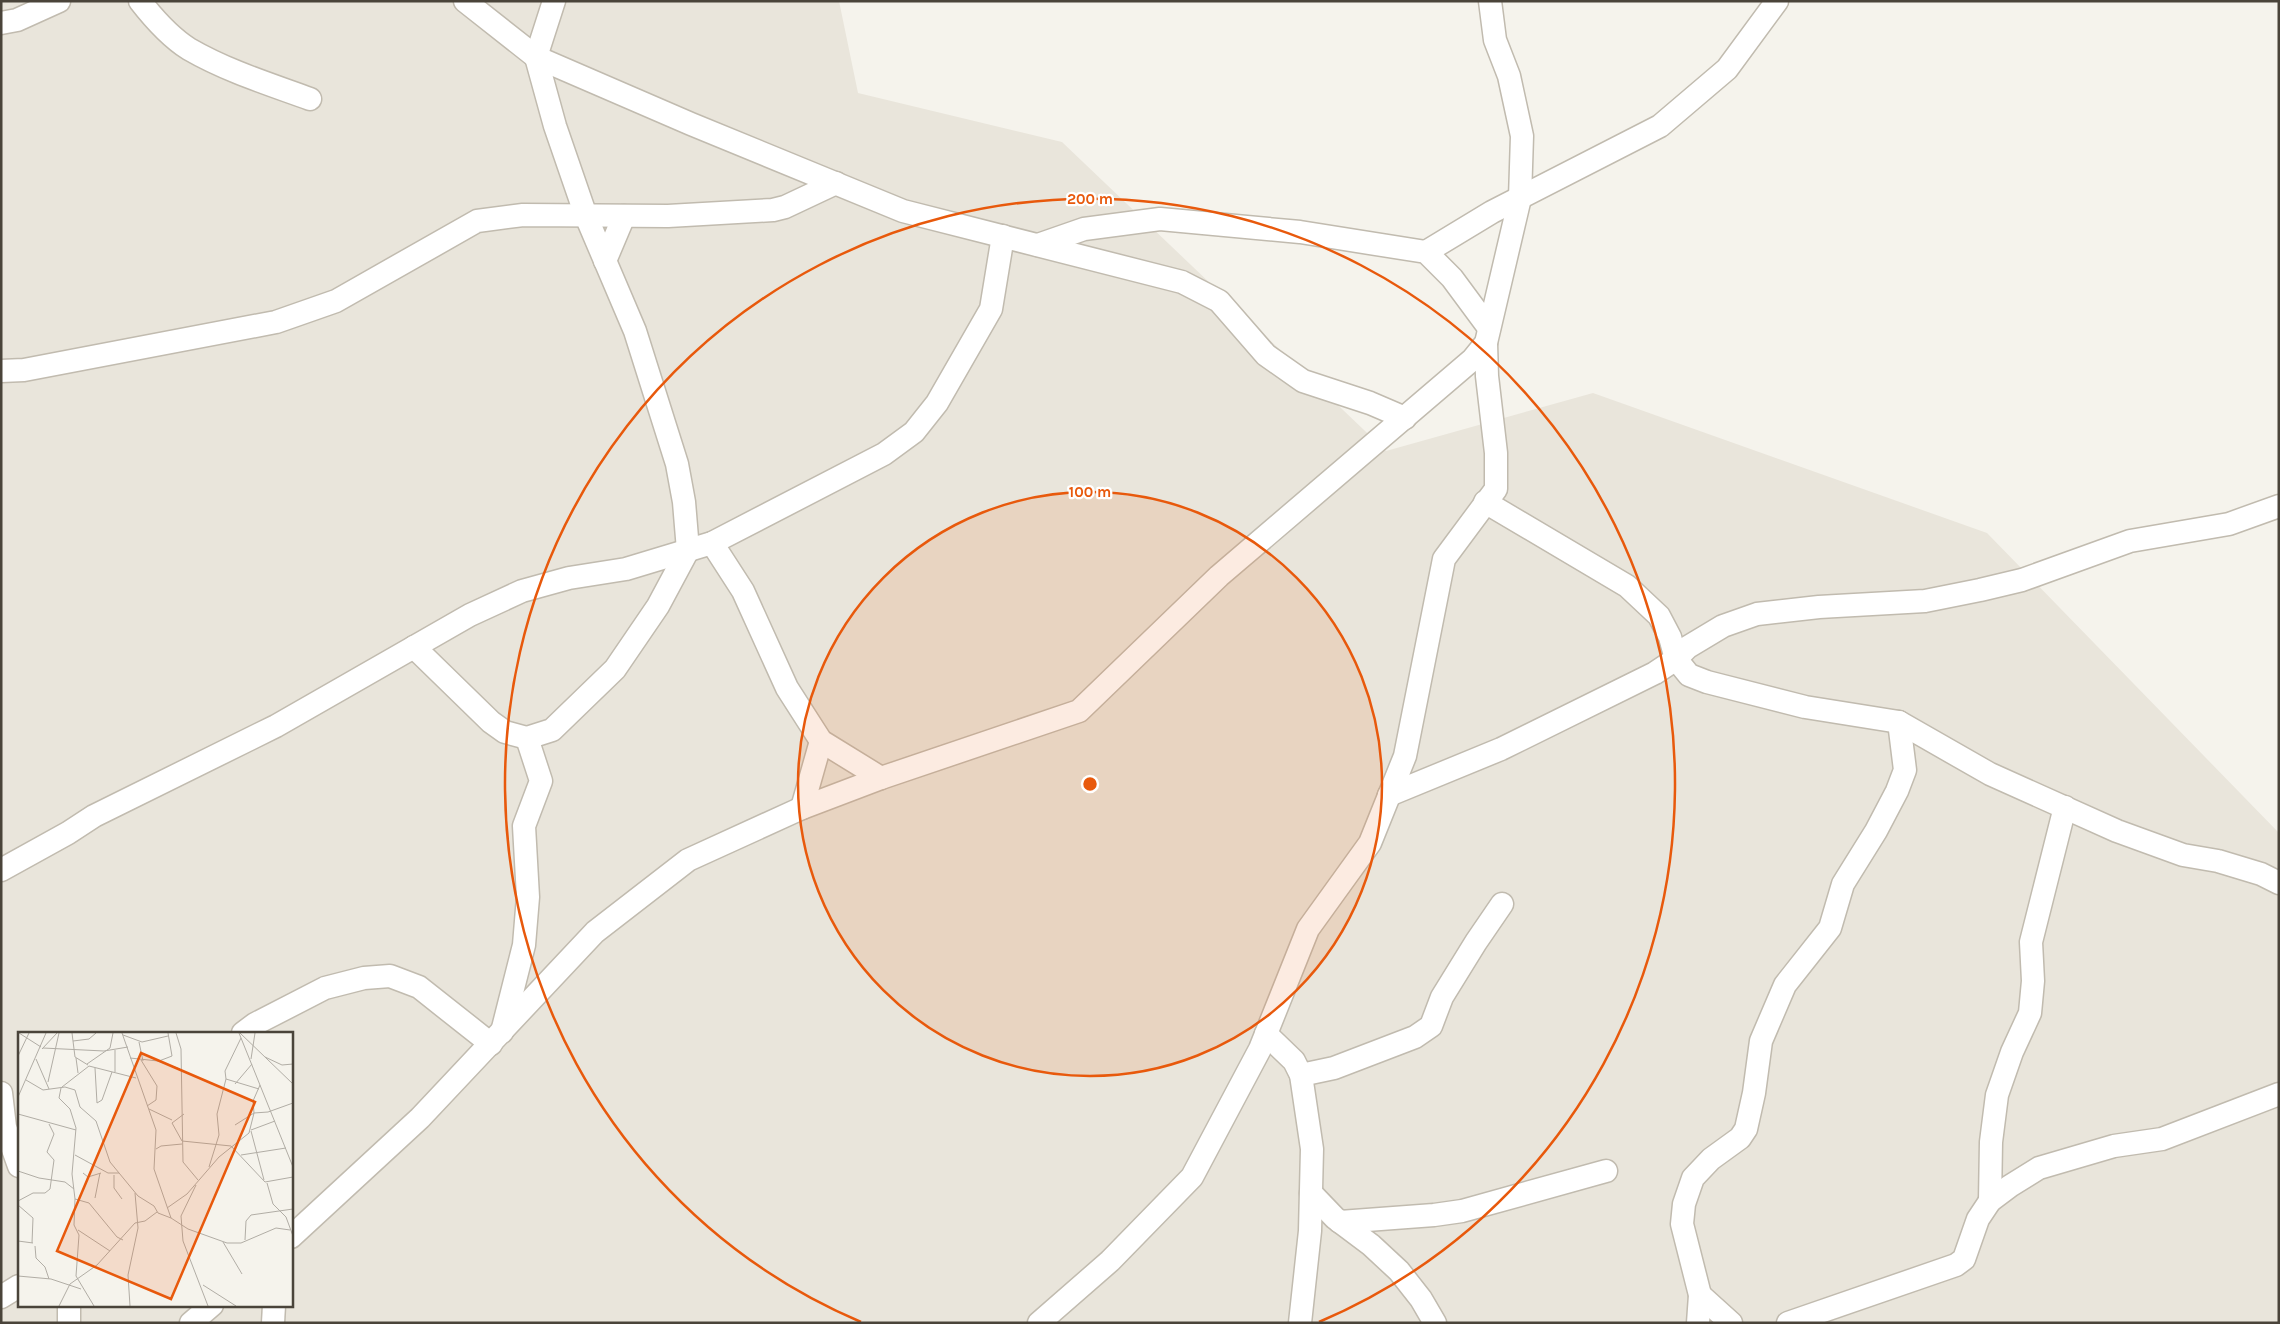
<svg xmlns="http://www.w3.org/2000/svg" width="2280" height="1324" font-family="Karla,sans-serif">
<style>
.residential{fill:#e9e5db;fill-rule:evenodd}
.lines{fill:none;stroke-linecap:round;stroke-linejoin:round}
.minor-casing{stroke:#c1bbaf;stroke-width:25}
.minor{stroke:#fff;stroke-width:22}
.ring{fill:none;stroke:#e8590c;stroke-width:2.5}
.inset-road{fill:none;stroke:#b1ada5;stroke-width:1}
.view{fill:#e8590c;fill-opacity:0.15;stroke:#e8590c;stroke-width:2.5}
.inset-edge{fill:none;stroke:#4a443a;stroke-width:2.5}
.centre{fill:#e8590c;stroke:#fff;stroke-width:2.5}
.ring-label{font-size:15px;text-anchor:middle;font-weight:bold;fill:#e8590c;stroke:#fff;stroke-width:4.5;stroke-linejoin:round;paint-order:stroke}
</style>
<rect width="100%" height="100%" fill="#f5f3ec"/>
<path class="residential" d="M1 1H839L858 93 1062 142 1386 451 1593 393 1987 533 2279 833V1323H1ZM19 1033H291V1305H19Z"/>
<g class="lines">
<defs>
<g id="minor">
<path d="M140 1C154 19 170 37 189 49 227 71 269 84 310 99"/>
<path d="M465 1 536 57 691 124 903 211 1182 282 1219 301 1266 355 1303 381 1370 403 1405 418"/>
<path d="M1 23 17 20 59 1"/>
<path d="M1038 245 1084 229 1160 219 1300 232 1426 252 1452 278 1489 328"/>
<path d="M1426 252 1492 212 1660 126 1727 69 1777 1"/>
<path d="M605 261 624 216"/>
<path d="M1 371 24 370 276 322 336 301 477 221 523 215 668 216 773 210 785 207 836 183"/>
<path d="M1485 502 1627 586 1659 616 1670 637 1676 659 1689 675 1707 682 1805 707 1899 722 1990 774 2117 831 2183 855 2218 861 2261 874 2279 883"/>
<path d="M712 543 743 591 787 688 821 741 881 778"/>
<path d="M414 647 491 722 505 732 527 738 552 730 615 669 658 606 688 550 684 502 677 464 635 331 586 216 555 126 536 57 554 1"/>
<path d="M1389 795 1501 749 1655 673 1676 659 1688 647 1723 626 1757 614 1819 607 1925 601 1980 590 2022 580 2130 541 2229 524 2279 506"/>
<path d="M802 808 821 741"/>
<path d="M1 870 68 833 94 816 276 726 470 615 522 591 569 578 626 569 712 543 884 454 914 432 937 403 991 309 1003 236"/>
<path d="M502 1032 524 945 528 897 524 826 541 781 527 738"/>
<path d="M243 1033 255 1024 325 988 364 978 390 976 419 987 491 1044"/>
<path d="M1266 1034 1294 1061 1301 1075 1312 1149 1310 1231 1300 1323"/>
<path d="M1301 1075 1334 1068 1415 1037 1431 1026 1442 997 1476 942 1502 904"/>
<path d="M1 1093 5 1127 19 1166"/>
<path d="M1311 1193 1335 1218 1371 1245 1399 1271 1421 1299 1435 1323"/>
<path d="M1990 1201 1991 1142 1997 1095 2012 1052 2030 1013 2033 981 2031 942 2065 807"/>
<path d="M1340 1222 1434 1215 1462 1211 1606 1171"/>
<path d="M291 1237 420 1118 595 932 688 860 802 808 881 778 1079 711 1219 576 1473 359 1486 343 1520 198 1522 136 1509 76 1495 40 1490 1"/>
<path d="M1700 1295 1731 1323"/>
<path d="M1 1297 19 1286"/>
<path d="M69 1305V1323"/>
<path d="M191 1323 212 1305"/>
<path d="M273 1323 274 1305"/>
<path d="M1039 1323 1110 1261 1192 1177 1260 1049 1308 929 1370 843 1405 756 1444 559 1496 489V453L1487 376 1486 343"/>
<path d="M1698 1323 1700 1295 1682 1224 1684 1204 1693 1178 1711 1159 1740 1138 1746 1129 1754 1093 1761 1041 1785 985 1830 928 1843 884 1876 831 1897 791 1905 770 1899 722"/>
<path d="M1788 1323 1956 1265 1964 1259 1978 1219 1990 1201 2010 1186 2039 1168 2114 1146 2162 1139 2279 1094"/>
</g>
</defs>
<use href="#minor" class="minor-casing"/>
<use href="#minor" class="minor"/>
</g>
<circle cx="1090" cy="784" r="292" fill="#e8590c" fill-opacity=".12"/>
<g class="ring">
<circle cx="1090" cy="784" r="292"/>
<path d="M861 1322A585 585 0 1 1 1319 1322"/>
</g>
<g transform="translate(18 1032)">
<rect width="275" height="275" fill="#f5f3ec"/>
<path class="inset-road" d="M1 1 23 15M54 1 57 25 70 33M104 1 138 98 136 137 153 186 170 197 209 211H223L258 196 272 198M158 1 163 17 165 130 180 148M221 1 275 135M222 1 275 52M105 3 124 10 150 4M55 9 71 7 78 1M121 10 125 29M25 16 86 19 110 15M24 17 39 1M0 24 11 1M247 25 264 33 275 32M58 26 60 41M112 26 140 29 162 37M18 27 31 57M233 27 237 1M123 28 139 54 138 68 129 74M141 29 154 24 150 1M69 32 92 16 95 1M77 36 79 71 84 68 94 40M97 40V18M208 47 241 57M8 48 25 58 47 55 57 58 62 75 78 89 92 130 120 164 136 174 140 181 153 186M30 50 41 1M217 52 234 32M44 55 71 34 118 46M43 56 41 66 52 77 58 96 54 142 57 167 56 193 61 203 58 244 76 274M0 65 28 1M131 77 154 88M0 82 58 98M166 82 154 91 164 109 213 114 247 150 275 145M217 93 236 81 235 69 242 53M233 98 257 89M233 99 246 148M138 117 143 114 164 112M57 123 90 141H101M223 123 268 116M191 135 201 103 199 82 208 47 207 39 223 6M0 139 21 146 47 150 56 157M65 141 70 145 83 141M96 143V156L104 167M249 151 255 172 268 185 275 204M178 153 163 184 165 209 190 274M77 166 82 141M57 167 71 171 99 205 105 208M0 169 15 161H27L32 157 36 128 29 120 36 102 31 92M0 173 15 186 14 211M149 176 169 162 201 125 231 101 236 81 250 80 275 71M60 198 92 219M227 208 228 189 233 183 275 177M0 209 15 211M205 210 224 242M17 214 18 226 27 235 31 247M0 244 33 247 63 257M185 253 218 274M41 274 52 252 79 233 117 191 127 189 139 180M112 274 110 243 120 196 117 161"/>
<path class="view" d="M123 21 237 70 153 267 39 219Z"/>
<rect width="275" height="275" class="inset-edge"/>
</g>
<circle cx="1090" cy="784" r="8" class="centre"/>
<g class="ring-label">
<text x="1090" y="204">200 m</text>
<text x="1090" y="497">100 m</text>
</g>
<rect width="2280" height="1324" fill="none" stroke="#4a443a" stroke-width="5"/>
</svg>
